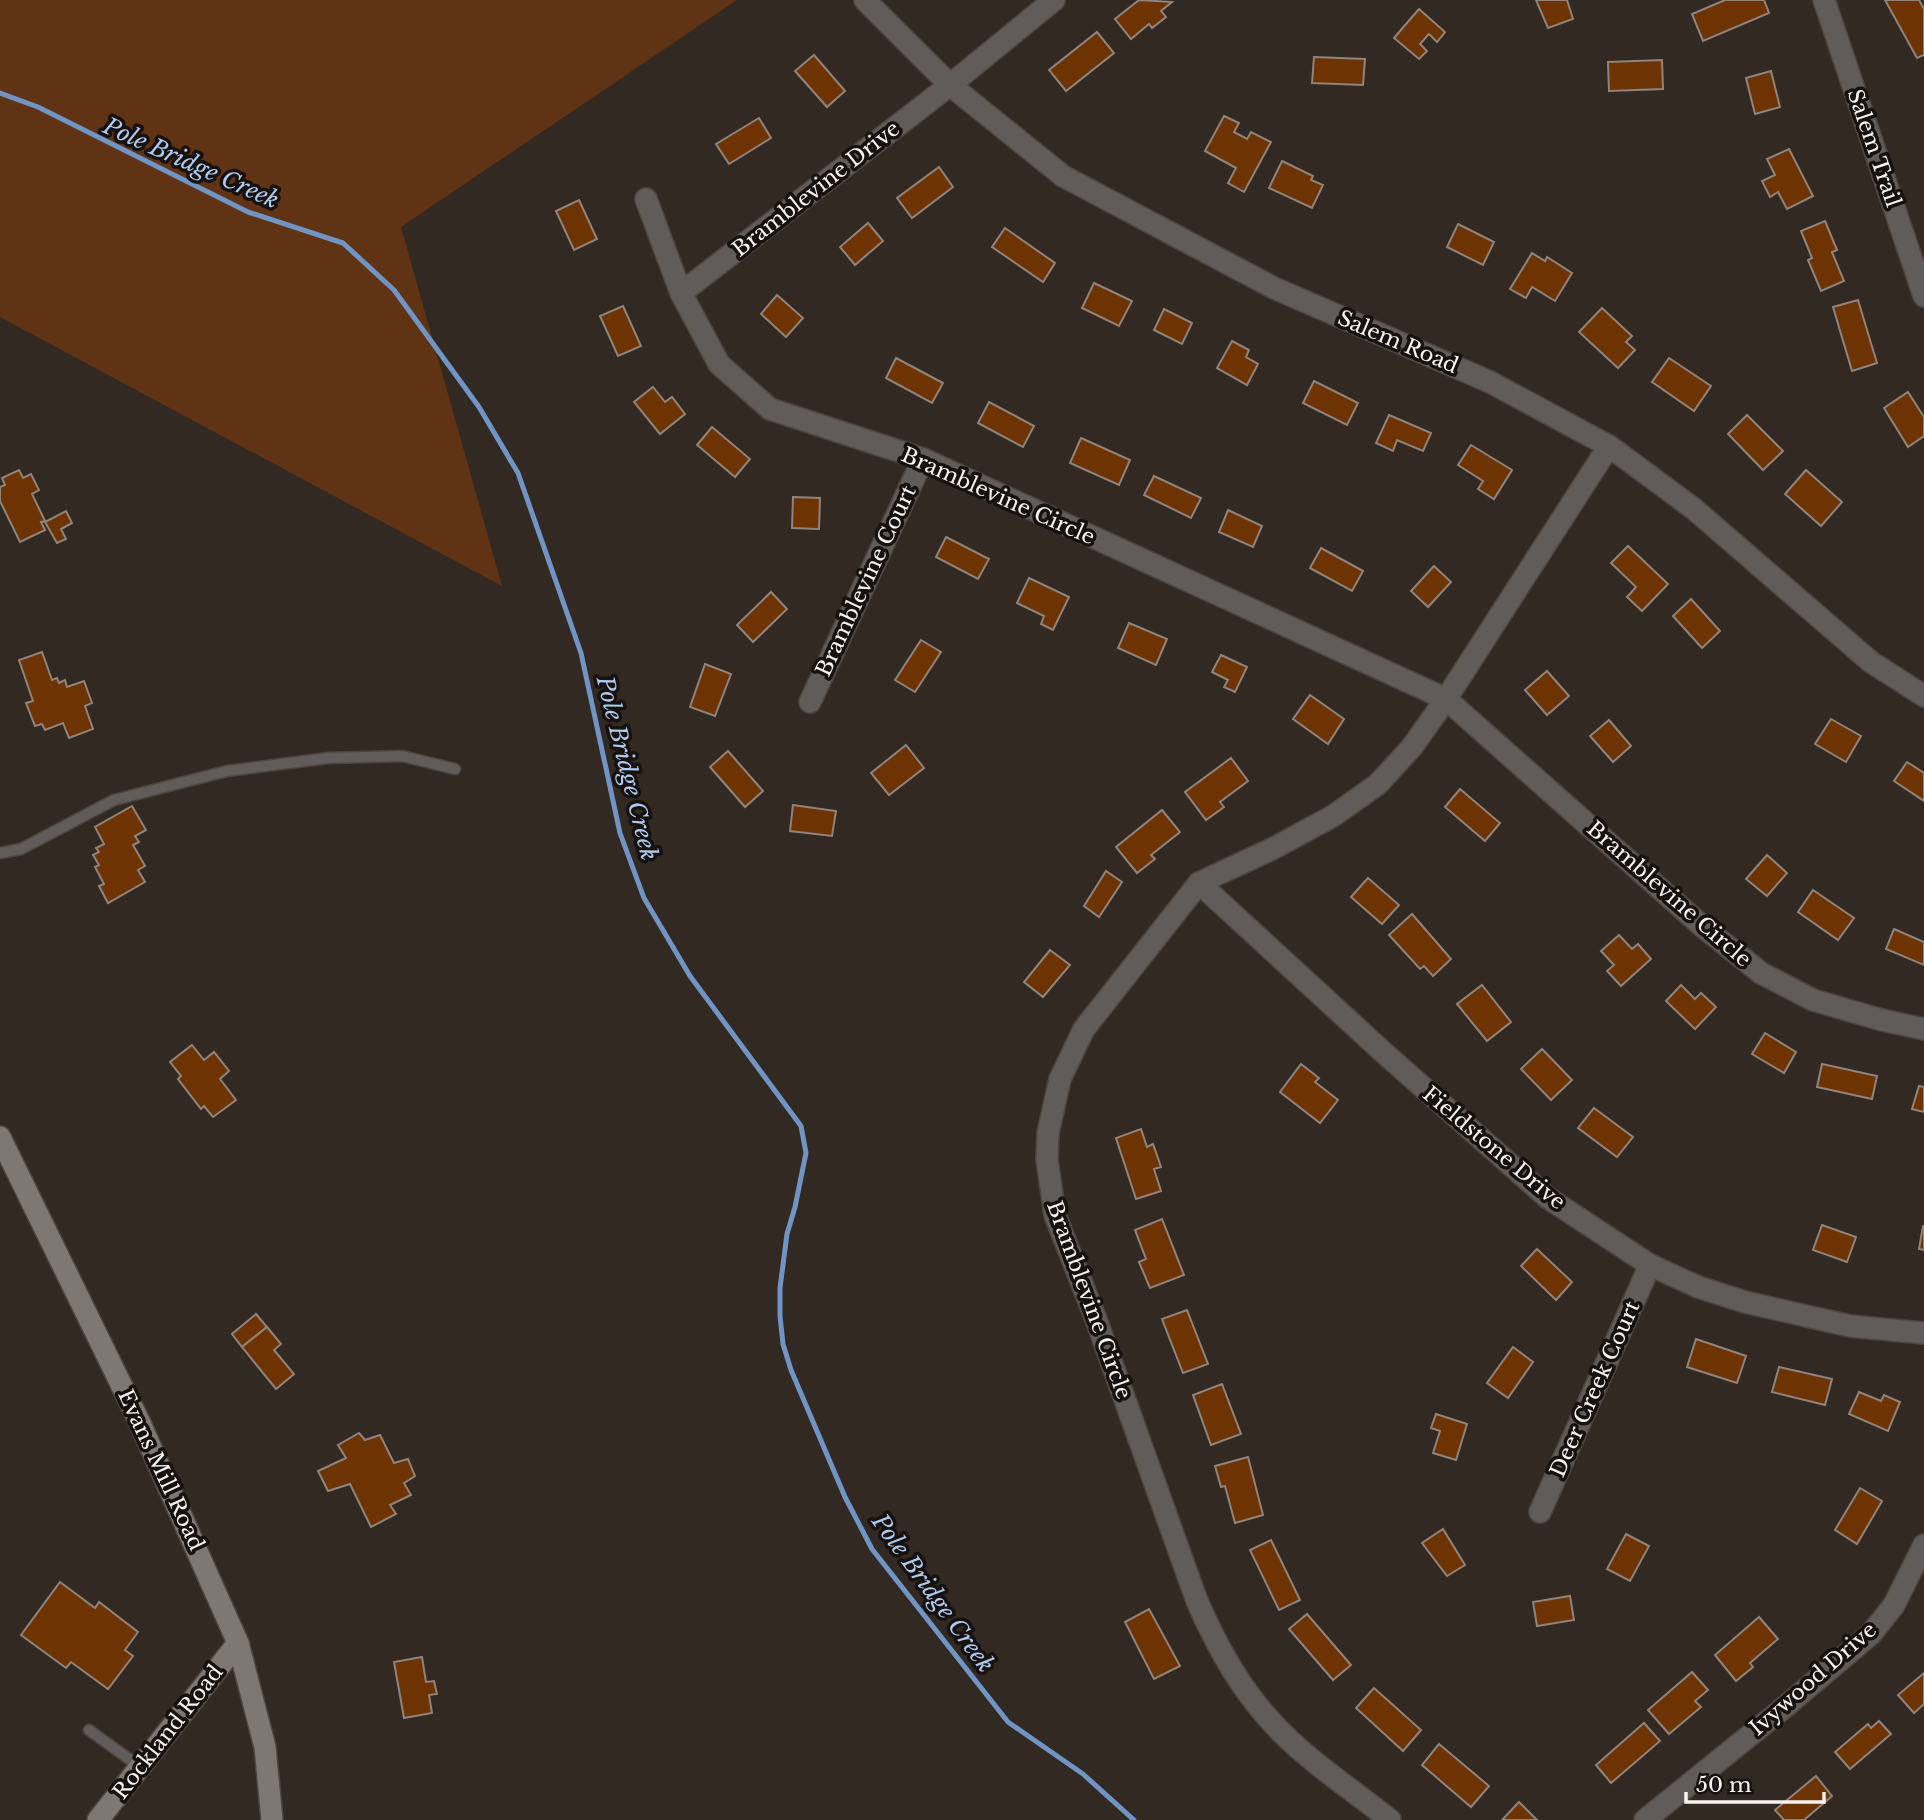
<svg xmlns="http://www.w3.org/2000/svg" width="1924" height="1820" font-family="'Libre Baskerville',serif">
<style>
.green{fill:#603315}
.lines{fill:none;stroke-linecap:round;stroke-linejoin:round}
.stream{stroke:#7095c4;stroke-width:5}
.building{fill:#6e3303;stroke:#8f837c;stroke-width:2}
.service-casing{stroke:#4e453f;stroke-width:13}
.minor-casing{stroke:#4e453f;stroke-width:24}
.tertiary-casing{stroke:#4e453f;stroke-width:24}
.secondary-casing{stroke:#4e453f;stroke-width:24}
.service{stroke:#615c59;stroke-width:10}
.minor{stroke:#615c59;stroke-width:21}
.tertiary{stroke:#615c59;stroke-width:21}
.secondary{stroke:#7e7772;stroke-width:21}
.labels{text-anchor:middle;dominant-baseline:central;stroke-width:7;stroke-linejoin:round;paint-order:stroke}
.street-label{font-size:21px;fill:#f9f2ee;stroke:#171210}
.water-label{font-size:23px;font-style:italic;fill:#aecbf0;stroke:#171210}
</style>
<rect width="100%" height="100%" fill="#322923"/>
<path class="green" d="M0 0H737L401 227 502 586 0 317Z"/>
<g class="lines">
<path class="stream" d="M0 93 38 107 248 212 343 243 394 290 479 407 518 473 581 653 620 833 644 898 690 976 801 1126 806 1153 795 1207 787 1234 780 1288V1316L783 1344 791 1370 845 1497 872 1549 1008 1722 1083 1774 1134 1820"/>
</g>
<g class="building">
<path d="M1139 0 1172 2 1161 11 1166 17 1152 28 1149 24 1131 39 1115 19Z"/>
<path d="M1536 0H1567L1573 19 1548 28Z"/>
<path d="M1725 0H1764L1769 13 1703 41 1692 14Z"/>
<path d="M1885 0H1919L1924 9V55L1917 58Z"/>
<path d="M1419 9 1445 32 1437 42 1429 34 1420 44 1427 51 1419 59 1394 38Z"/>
<path d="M1097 32 1114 53 1066 91 1049 70Z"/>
<path d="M814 55 845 91 827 107 795 71Z"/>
<path d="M1314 57 1365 59 1363 85 1312 83Z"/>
<path d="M1662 60 1663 89 1609 91 1608 62Z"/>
<path d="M1771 71 1780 107 1755 114 1746 78Z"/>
<path d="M1224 116 1239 123 1234 132 1247 139 1251 132 1271 142 1244 192 1228 183 1236 168 1205 151Z"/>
<path d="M759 118 771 138 729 164 716 144Z"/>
<path d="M1789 149 1813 196 1787 209 1778 192 1770 197 1762 181 1775 175 1767 159Z"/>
<path d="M1282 161 1313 176 1311 180 1323 185 1312 208 1269 188Z"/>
<path d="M939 167 953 187 912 218 897 198Z"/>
<path d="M579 200 597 239 574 250 556 211Z"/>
<path d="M1825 221 1837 250 1832 252 1844 281 1821 291 1808 260 1812 258 1801 231Z"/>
<path d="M868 223 883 241 855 265 840 247Z"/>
<path d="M1458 224 1494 242 1483 265 1447 247Z"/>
<path d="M1005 228 1055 263 1043 282 992 247Z"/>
<path d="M1532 253 1545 261 1547 257 1572 273 1555 301 1532 287 1526 298 1510 289Z"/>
<path d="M1094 283 1132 301 1119 326 1082 308Z"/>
<path d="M777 295 803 318 786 337 761 314Z"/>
<path d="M1858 300 1877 363 1852 371 1833 307Z"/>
<path d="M623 306 641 346 618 356 600 316Z"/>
<path d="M1602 308 1632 336 1626 342 1635 350 1618 368 1579 332Z"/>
<path d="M1164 309 1192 323 1182 344 1154 330Z"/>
<path d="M1232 341 1249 350 1246 357 1258 364 1247 385 1217 368Z"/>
<path d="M896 358 943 383 932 403 886 378Z"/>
<path d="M1669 358 1711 386 1694 411 1652 382Z"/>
<path d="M1314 381 1358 403 1347 425 1303 403Z"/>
<path d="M653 387 665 402 672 397 685 414 660 434 634 402Z"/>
<path d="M1908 392 1924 417V436L1908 447 1884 408Z"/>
<path d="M989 402 1034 426 1023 447 978 423Z"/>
<path d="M1389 415 1431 433 1423 451 1397 440 1393 451 1376 443Z"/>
<path d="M1747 415 1783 451 1763 470 1728 434Z"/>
<path d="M712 427 750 459 735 477 697 445Z"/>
<path d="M1081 438 1130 460 1119 485 1070 463Z"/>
<path d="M1471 445 1512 470 1494 499 1478 489 1483 481 1458 465Z"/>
<path d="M19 470 23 478 31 474 39 490 32 494 45 521 41 522 45 530 20 542 0 501V487L5 485 2 478Z"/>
<path d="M1806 470 1842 502 1821 526 1785 494Z"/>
<path d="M1154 476 1201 498 1191 518 1144 495Z"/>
<path d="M793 497 820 498 819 529 792 528Z"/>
<path d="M1228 510 1262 526 1253 547 1219 532Z"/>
<path d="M66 511 72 523 61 529 66 539 57 543 45 522Z"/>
<path d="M946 537 989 559 978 579 936 557Z"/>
<path d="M1628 546 1668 584 1642 611 1627 597 1636 587 1611 563Z"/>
<path d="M1321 548 1363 571 1352 591 1310 568Z"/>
<path d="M1434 566 1451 582 1428 607 1411 591Z"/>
<path d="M1029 578 1069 597 1053 630 1041 624 1044 616 1017 603Z"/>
<path d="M771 592 787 609 753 642 737 625Z"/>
<path d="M1691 599 1720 631 1702 648 1673 616Z"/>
<path d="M1129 623 1167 639 1156 665 1118 648Z"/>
<path d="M921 640 941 652 915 692 895 680Z"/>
<path d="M42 652 52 680 57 678 59 683 65 680 67 687 84 681 92 703 85 706 93 729 69 738 63 723 45 730 42 724 35 726 26 703 33 701 19 660Z"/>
<path d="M1221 655 1247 667 1235 692 1224 687 1228 680 1212 672Z"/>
<path d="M705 664 731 674 715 716 690 707Z"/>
<path d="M1547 671 1569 696 1547 715 1525 690Z"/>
<path d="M1310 695 1344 719 1328 744 1293 719Z"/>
<path d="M1831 719 1861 736 1846 762 1815 744Z"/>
<path d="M1609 720 1631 746 1613 762 1590 736Z"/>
<path d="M906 745 924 768 889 795 871 773Z"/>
<path d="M728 751 763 791 745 807 710 767Z"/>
<path d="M1231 758 1248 781 1220 802 1224 807 1206 820 1185 792Z"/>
<path d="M1907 762 1924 773V801L1894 781Z"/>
<path d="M1460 789 1500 823 1485 841 1445 807Z"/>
<path d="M793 805 836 811 832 836 790 831Z"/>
<path d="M132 806 146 830 135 836 139 842 133 845 145 866 138 870 145 882 108 903 99 886 104 884 95 867 99 865 93 855 99 852 96 848 104 844 95 827Z"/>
<path d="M1162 810 1180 832 1151 855 1155 859 1137 873 1116 847Z"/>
<path d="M1767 855 1787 873 1767 896 1746 879Z"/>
<path d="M1106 871 1122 882 1099 917 1084 906Z"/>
<path d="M1368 878 1399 905 1382 924 1351 897Z"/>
<path d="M1813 890 1854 918 1838 940 1798 912Z"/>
<path d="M1412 914 1451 959 1433 976 1424 966 1420 969 1389 935Z"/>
<path d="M1894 929 1924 942V965L1886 949Z"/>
<path d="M1619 935 1632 949 1638 944 1651 959 1621 986 1607 971 1614 965 1601 951Z"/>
<path d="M1050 950 1070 965 1043 997 1024 982Z"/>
<path d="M1482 985 1511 1022 1487 1041 1457 1004Z"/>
<path d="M1681 985 1695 999 1701 993 1716 1007 1695 1029 1666 1001Z"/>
<path d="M1765 1033 1796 1052 1784 1073 1752 1054Z"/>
<path d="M192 1045 204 1060 214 1052 229 1071 220 1079 236 1100 213 1117 204 1106 201 1109 178 1079 181 1076 170 1062Z"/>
<path d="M1542 1049 1572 1080 1551 1100 1521 1069Z"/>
<path d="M1301 1064 1319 1078 1315 1082 1338 1100 1320 1123 1280 1092Z"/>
<path d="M1822 1064 1877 1076 1872 1099 1817 1087Z"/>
<path d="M1919 1086 1924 1087V1112L1912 1109Z"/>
<path d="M1594 1108 1633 1137 1617 1157 1578 1128Z"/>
<path d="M1141 1129 1147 1147 1153 1144 1161 1167 1154 1169 1161 1191 1136 1199 1116 1138Z"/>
<path d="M1162 1219 1184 1275 1150 1288 1139 1262 1146 1259 1135 1230Z"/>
<path d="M1822 1225 1856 1237 1847 1262 1813 1250Z"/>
<path d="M1923 1226H1924V1250L1919 1249Z"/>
<path d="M1537 1249 1572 1282 1556 1300 1521 1266Z"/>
<path d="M1187 1310 1208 1364 1183 1373 1162 1319Z"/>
<path d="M256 1314 267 1327 242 1347 232 1334Z"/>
<path d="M267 1327 281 1344 274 1350 294 1374 276 1389 242 1347Z"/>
<path d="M1696 1339 1746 1356 1737 1383 1687 1367Z"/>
<path d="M1513 1347 1533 1362 1508 1398 1487 1383Z"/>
<path d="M1779 1367 1832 1379 1825 1405 1772 1392Z"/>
<path d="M1222 1384 1241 1434 1211 1445 1193 1395Z"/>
<path d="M1859 1392 1881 1401 1884 1395 1900 1402 1888 1431 1849 1414Z"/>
<path d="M1436 1414 1467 1424 1456 1460 1433 1453 1440 1431 1431 1428Z"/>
<path d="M359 1433 365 1440 380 1435 394 1463 408 1459 415 1476 404 1483 411 1495 390 1505 396 1514 371 1527 350 1484 328 1491 318 1471 346 1458 338 1445Z"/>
<path d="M1248 1457 1263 1515 1235 1523 1225 1486 1221 1487 1215 1466Z"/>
<path d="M1860 1488 1882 1501 1857 1544 1835 1530Z"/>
<path d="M1443 1529 1465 1565 1447 1576 1422 1543Z"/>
<path d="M1626 1534 1649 1546 1630 1581 1607 1569Z"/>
<path d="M1271 1540 1300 1600 1279 1610 1250 1550Z"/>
<path d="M60 1582 95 1608 99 1602 138 1632 125 1650 133 1656 108 1689 71 1662 66 1668 21 1635Z"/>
<path d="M1570 1596 1574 1620 1537 1626 1533 1602Z"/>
<path d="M1149 1609 1180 1666 1154 1679 1125 1622Z"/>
<path d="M1307 1614 1351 1665 1333 1680 1289 1629Z"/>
<path d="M1759 1617 1778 1639 1750 1663 1753 1667 1736 1681 1715 1655Z"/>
<path d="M422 1657 426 1682 434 1681 437 1694 429 1695 432 1713 404 1718 394 1662Z"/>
<path d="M1692 1672 1708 1690 1695 1701 1701 1707 1669 1734 1648 1710Z"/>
<path d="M1924 1673V1704L1914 1713 1898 1695Z"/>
<path d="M1374 1688 1421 1730 1403 1751 1356 1708Z"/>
<path d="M1879 1721 1891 1734 1850 1769 1835 1752 1868 1724 1871 1728Z"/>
<path d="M1644 1723 1660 1741 1611 1783 1596 1765Z"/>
<path d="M1439 1744 1489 1786 1471 1807 1422 1765Z"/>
<path d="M1816 1776 1832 1796 1804 1820H1784L1775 1810Z"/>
<path d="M1519 1802 1537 1820H1502Z"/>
</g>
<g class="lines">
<defs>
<g id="service">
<path d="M0 853 21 849 114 800 227 771 328 758 402 756 455 769"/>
<path d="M89 1730 140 1767"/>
</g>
<g id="minor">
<path d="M1824 0 1924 296"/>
<path d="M646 199 681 293 719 364 770 409 923 459 1446 699 1702 926 1761 973 1813 1000 1882 1020 1924 1029"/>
<path d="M681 293 950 85 1054 0"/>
<path d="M810 702 923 459"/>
<path d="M1199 883 1383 1052 1548 1198 1650 1265 1698 1287 1745 1302 1850 1326 1924 1333"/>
<path d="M1540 1512 1650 1265"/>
<path d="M1390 1820C1354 1791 1314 1765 1281 1732 1243 1694 1218 1649 1197 1601L1097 1322 1055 1215 1047 1160 1048 1133 1060 1079 1084 1029 1199 883 1272 849 1333 816 1378 784 1412 747 1446 699 1609 446"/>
<path d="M1645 1820 1780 1711 1871 1634 1894 1605 1924 1545"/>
</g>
<path id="tertiary" d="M865 0 950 85 1063 176 1274 288 1490 382 1609 446 1694 509 1871 662 1924 696"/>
<g id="secondary">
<path d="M0 1137 139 1421 238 1643 265 1747 272 1820"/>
<path d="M98 1820 238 1643"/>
</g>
</defs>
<use href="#service" class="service-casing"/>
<use href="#minor" class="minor-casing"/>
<use href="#tertiary" class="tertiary-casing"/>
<use href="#secondary" class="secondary-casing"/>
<use href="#service" class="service"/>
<use href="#minor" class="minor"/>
<use href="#tertiary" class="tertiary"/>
<use href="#secondary" class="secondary"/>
</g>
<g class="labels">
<g class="street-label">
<text transform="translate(1874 148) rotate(71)">Salem Trail</text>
<text transform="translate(816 189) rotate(-38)">Bramblevine Drive</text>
<text transform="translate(1398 342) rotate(23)">Salem Road</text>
<text transform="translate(998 496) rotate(24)">Bramblevine Circle</text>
<text transform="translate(866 581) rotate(-65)">Bramblevine Court</text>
<text transform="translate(1669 894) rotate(41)">Bramblevine Circle</text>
<text transform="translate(1494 1148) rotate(40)">Fieldstone Drive</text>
<text transform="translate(1089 1300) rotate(70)">Bramblevine Circle</text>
<text transform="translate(1595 1389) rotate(-66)">Deer Creek Court</text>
<text transform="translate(161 1470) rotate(65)">Evans Mill Road</text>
<text transform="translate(1813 1679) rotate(-41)">Ivywood Drive</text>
<text transform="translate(168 1732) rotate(-52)">Rockland Road</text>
</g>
<g class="water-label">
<text transform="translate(191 163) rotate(24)">Pole Bridge Creek</text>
<text transform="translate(627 768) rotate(76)">Pole Bridge Creek</text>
<text transform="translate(933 1593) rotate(54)">Pole Bridge Creek</text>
</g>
</g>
<path d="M1686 1792v10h138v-10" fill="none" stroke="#f9f2ee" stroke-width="3.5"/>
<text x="1696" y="1792" font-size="21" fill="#f9f2ee" stroke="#171210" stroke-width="5" paint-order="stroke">50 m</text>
</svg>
